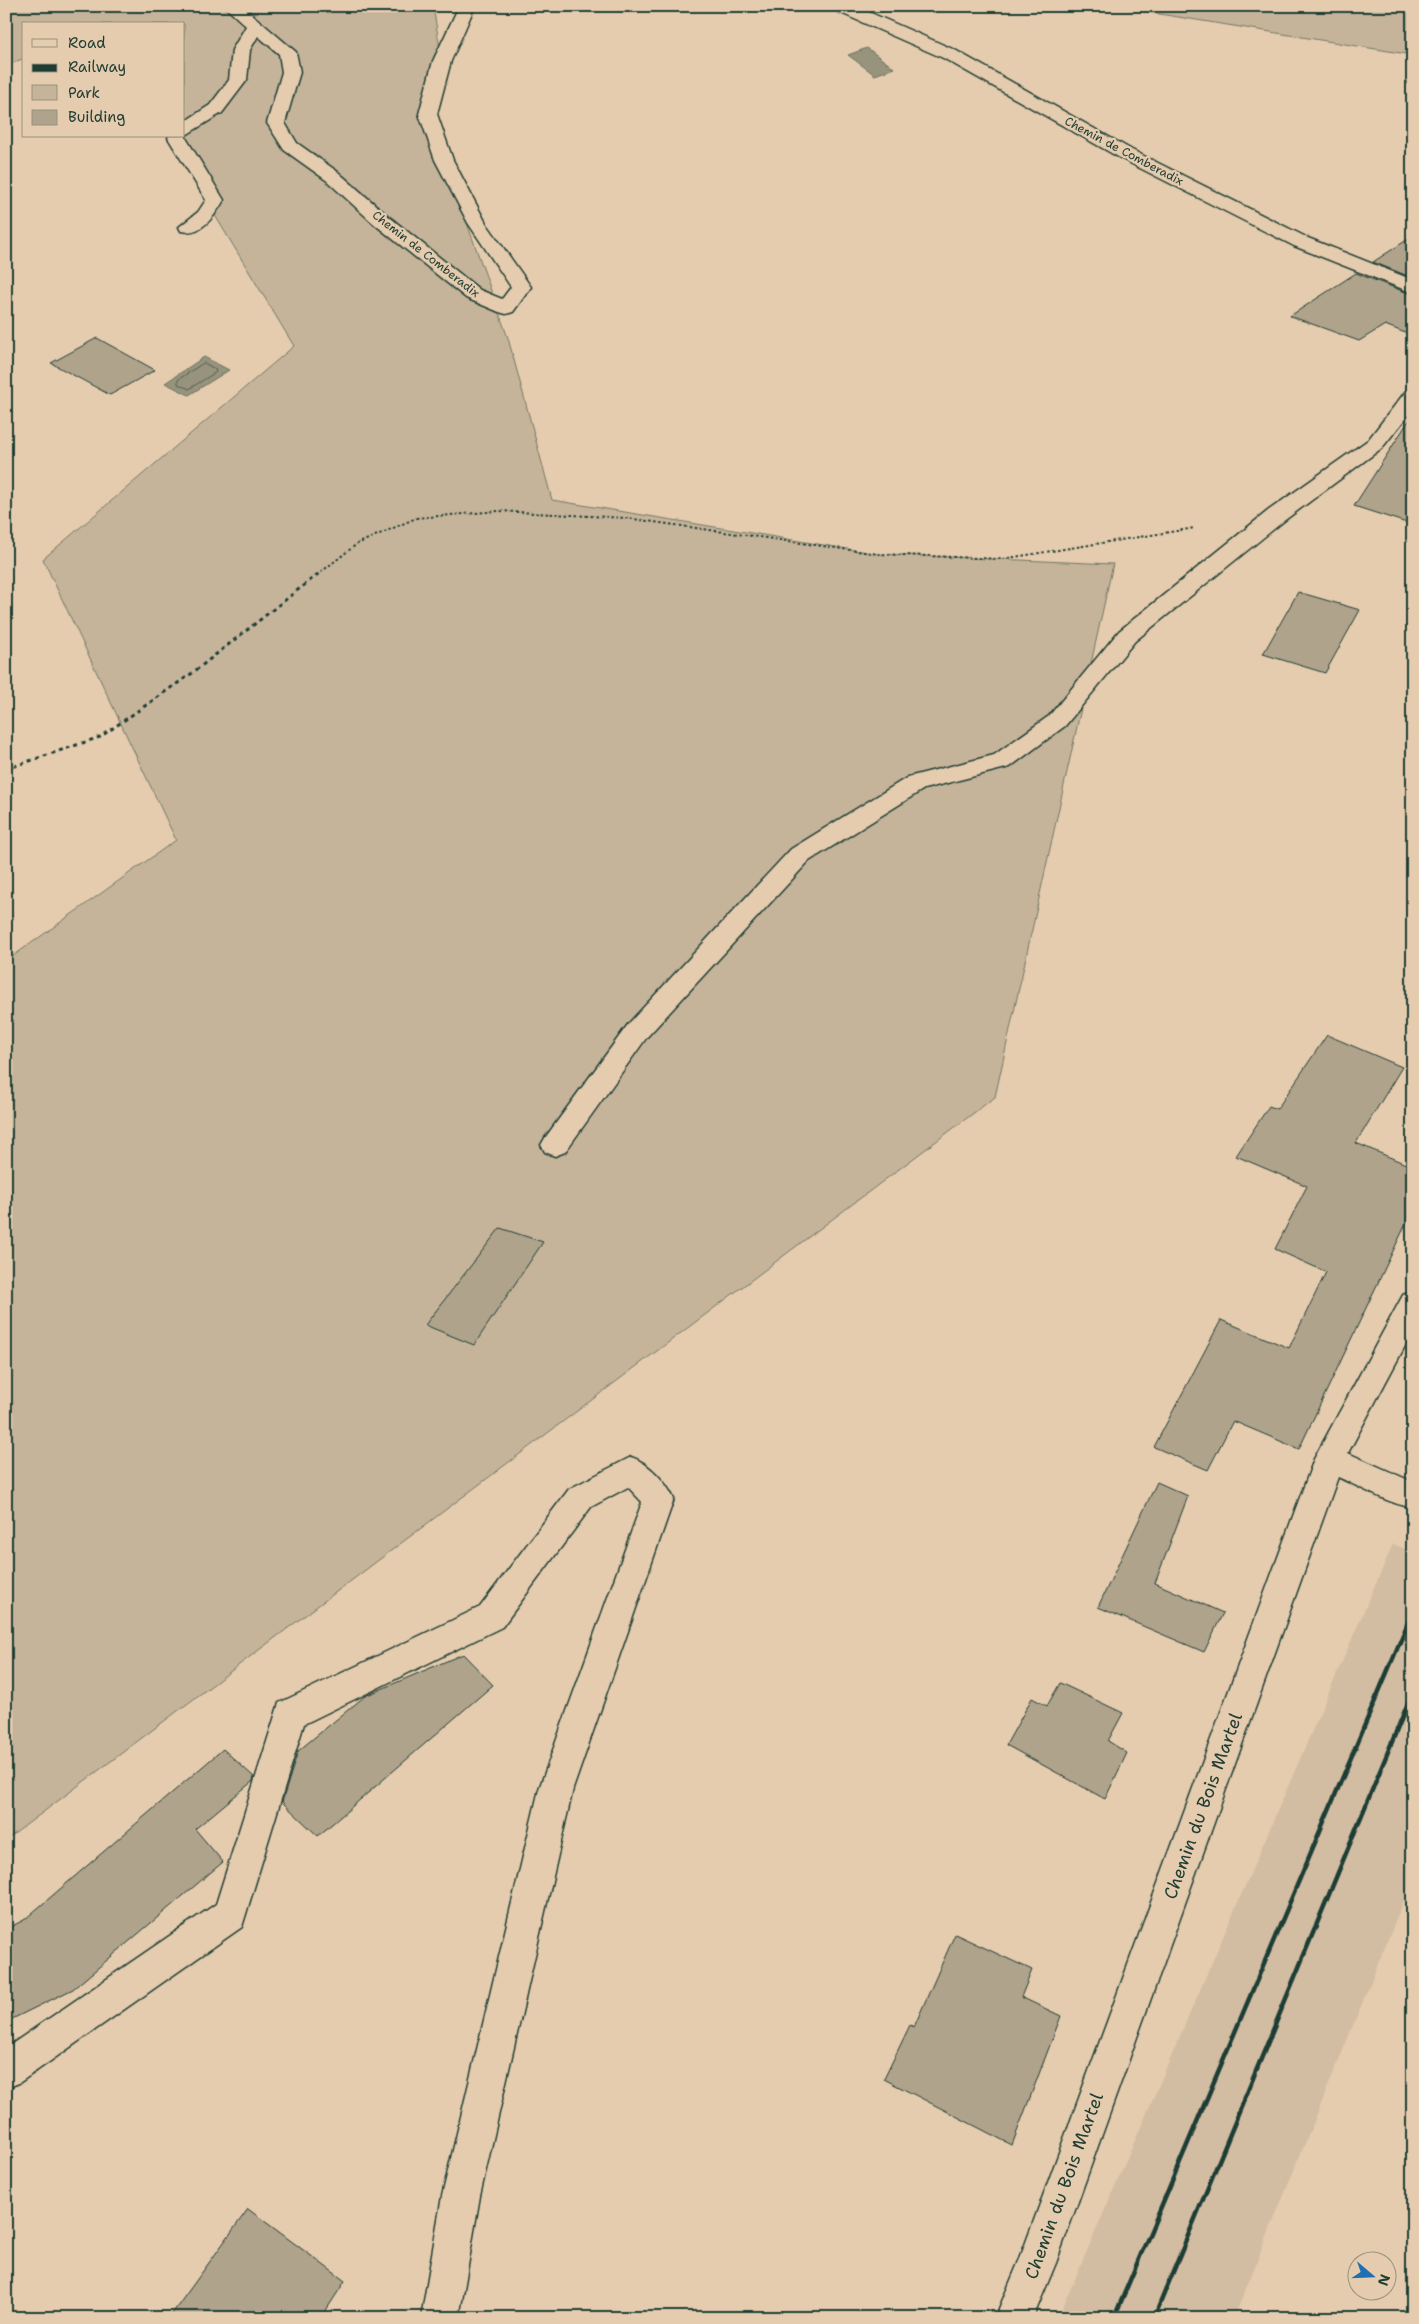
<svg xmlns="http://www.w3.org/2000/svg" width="1419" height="2324" font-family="'Shantell Sans',sans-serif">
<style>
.built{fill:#d2bda2}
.green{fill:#c5b49a;stroke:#727867}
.water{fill:#97937d;stroke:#677160}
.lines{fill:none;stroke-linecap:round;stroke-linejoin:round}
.shore{stroke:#4f5f51;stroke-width:1}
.building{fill:#afa38c;stroke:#1f3d34}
.lane-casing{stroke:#1f3d34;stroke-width:3}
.street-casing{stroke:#1f3d34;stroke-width:3}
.path-far1{stroke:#1f3d34;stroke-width:2;stroke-dasharray:2.5 2.5;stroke-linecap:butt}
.path{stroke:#1f3d34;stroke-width:3;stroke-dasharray:4 4;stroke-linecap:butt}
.lane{fill:#e6ccae;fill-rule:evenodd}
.street{fill:#e6ccae;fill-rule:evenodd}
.rail{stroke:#1f3d34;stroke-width:4.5}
.labels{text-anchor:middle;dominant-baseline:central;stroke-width:4.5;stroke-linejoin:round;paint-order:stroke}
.far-street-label{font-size:12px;fill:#1f3d34;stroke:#e6ccae}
.near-street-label{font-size:18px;fill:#1f3d34;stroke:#e6ccae}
</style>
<rect width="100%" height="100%" fill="#e6ccae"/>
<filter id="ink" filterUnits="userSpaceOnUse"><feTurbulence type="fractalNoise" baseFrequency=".02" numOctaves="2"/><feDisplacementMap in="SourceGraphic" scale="10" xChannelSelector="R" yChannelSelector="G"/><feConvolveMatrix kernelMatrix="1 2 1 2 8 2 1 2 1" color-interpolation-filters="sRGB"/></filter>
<g filter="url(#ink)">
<path class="built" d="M1393 1544 1413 1552V1878L1234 2318H1058Z"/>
<g class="green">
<path d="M6 6H433L442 61 428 114 508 338 552 500 878 554 1113 564 995 1097 6 1840V961L176 840 43 559 294 346 167 136H184V24H24V58L6 66Z"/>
<path d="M1110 6H1413V55Z"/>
</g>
<g class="water">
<path d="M867 48 894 68 875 75 848 55Z"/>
<path d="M204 357 229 370 189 395 165 383Z"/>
</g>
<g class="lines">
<path class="shore" d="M204 363 215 369 216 372 189 389 178 384V380Z"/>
</g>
<g class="building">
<path d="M1413 236V278L1373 262Z"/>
<path d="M1356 273 1413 295V336L1385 325 1359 341 1290 316Z"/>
<path d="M97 338 155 370 110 395 51 363Z"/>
<path d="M1413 414V525L1354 506Z"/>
<path d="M1298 592 1360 610 1325 673 1263 654Z"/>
<path d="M1327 1035 1402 1067 1356 1143 1413 1167V1209L1299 1449 1233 1421 1208 1470 1154 1447 1221 1320 1289 1348 1326 1272 1275 1249 1307 1186 1236 1156 1269 1106 1277 1109Z"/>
<path d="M500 1228 543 1242 474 1345 425 1325Z"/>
<path d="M1157 1482 1188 1496 1155 1583 1223 1613 1204 1652 1098 1607Z"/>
<path d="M463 1654 493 1685 318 1836 282 1802 298 1751 365 1696Z"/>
<path d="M1060 1683 1123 1713 1108 1741 1127 1753 1105 1799 1006 1745 1032 1698 1047 1706Z"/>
<path d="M223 1749 254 1777 253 1781 195 1829 223 1862 73 1989 6 2022V1929L24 1920Z"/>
<path d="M955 1934 1032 1970 1021 1997 1061 2016 1012 2145 884 2079 910 2025 914 2027Z"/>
<path d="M248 2209 345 2281 321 2318H169Z"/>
</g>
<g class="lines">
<defs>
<g id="lane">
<path d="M1413 389V409L1382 448 1285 520 1135 641 1065 726 1010 767 924 789 809 861 647 1037 565 1152 555 1156 545 1152 541 1145 545 1138 629 1023 791 849 908 777 994 755 1049 716 1119 631 1269 510 1368 440 1406 391Z"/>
<path d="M631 1457C649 1463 666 1482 674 1499L573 1789 480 2196 459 2318H421L442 2196 539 1789 642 1502 628 1487 591 1507 502 1627 304 1724 242 1927 19 2083 6 2088V2048L216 1904 279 1703 480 1607 569 1489Z"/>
</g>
<g id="street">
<path d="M224 6H242L296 52 300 72 285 123 297 143 338 172 387 215 480 290 502 299 511 287 468 223 435 160 419 114 433 61 459 6H475L451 61 437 114 453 160 486 223 531 287 513 312 506 314 499 312 466 298 373 223 326 180 284 150 267 123 282 72 279 54 258 36 250 50 247 80 244 84 222 113 186 135V138L224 200C215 215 202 236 181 231L179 227 198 212 206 200 168 138 169 136H184V122L210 105 229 80 232 50 246 26Z"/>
<path d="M832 6H855L955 50 1132 150 1308 238 1413 280V293L1294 246 1120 158 943 58 834 10Z"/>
<path d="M1413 1291V1331L1348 1453 1413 1482V1506C1400 1510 1352 1483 1338 1477L1056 2263 1033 2318H995L1019 2261 1314 1459 1403 1295Z"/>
</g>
</defs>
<use href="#lane" class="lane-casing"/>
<use href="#street" class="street-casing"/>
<path class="path-far1" d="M321 572 357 544 416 518 499 511 626 518 878 554 1002 559 1195 528"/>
<path class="path" d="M6 769 100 737 191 674 322 571"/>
<use href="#lane" class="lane"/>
<use href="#street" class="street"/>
<g class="rail">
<path d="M1114 2318 1413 1611"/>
<path d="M1154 2318 1413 1691"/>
</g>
</g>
</g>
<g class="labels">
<g class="far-street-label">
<text transform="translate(1124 151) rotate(28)">Chemin de Comberadix</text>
<text transform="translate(426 254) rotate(38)">Chemin de Comberadix</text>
</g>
<g class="near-street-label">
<text transform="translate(1203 1806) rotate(-70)">Chemin du Bois Martel</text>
<text transform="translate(1064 2186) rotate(-70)">Chemin du Bois Martel</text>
</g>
</g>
<rect width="1419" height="2324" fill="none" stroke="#e6ccae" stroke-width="25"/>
<rect x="12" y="12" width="1394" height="2299" fill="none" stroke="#1f3d34" stroke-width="2" filter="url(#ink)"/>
<rect x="22" y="22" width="162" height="115" fill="#e6ccae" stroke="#96937d"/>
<rect x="32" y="39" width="25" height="8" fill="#e6ccae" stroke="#96937d"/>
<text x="68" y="48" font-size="15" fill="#1f3d34">Road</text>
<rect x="32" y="64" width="25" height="8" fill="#1f3d34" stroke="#96937d"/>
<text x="68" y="72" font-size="15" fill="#1f3d34">Railway</text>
<rect x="32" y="85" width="25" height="15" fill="#c5b49a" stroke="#96937d"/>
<text x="68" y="98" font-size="15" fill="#1f3d34">Park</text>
<rect x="32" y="110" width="25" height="15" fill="#afa38c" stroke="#96937d"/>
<text x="68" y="122" font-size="15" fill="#1f3d34">Building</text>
<g transform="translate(1372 2276) rotate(109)"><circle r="24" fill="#e6ccae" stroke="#96937d"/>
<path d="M0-4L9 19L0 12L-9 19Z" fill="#1f6fb2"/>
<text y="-8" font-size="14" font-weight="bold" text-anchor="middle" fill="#1f3d34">N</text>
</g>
</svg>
